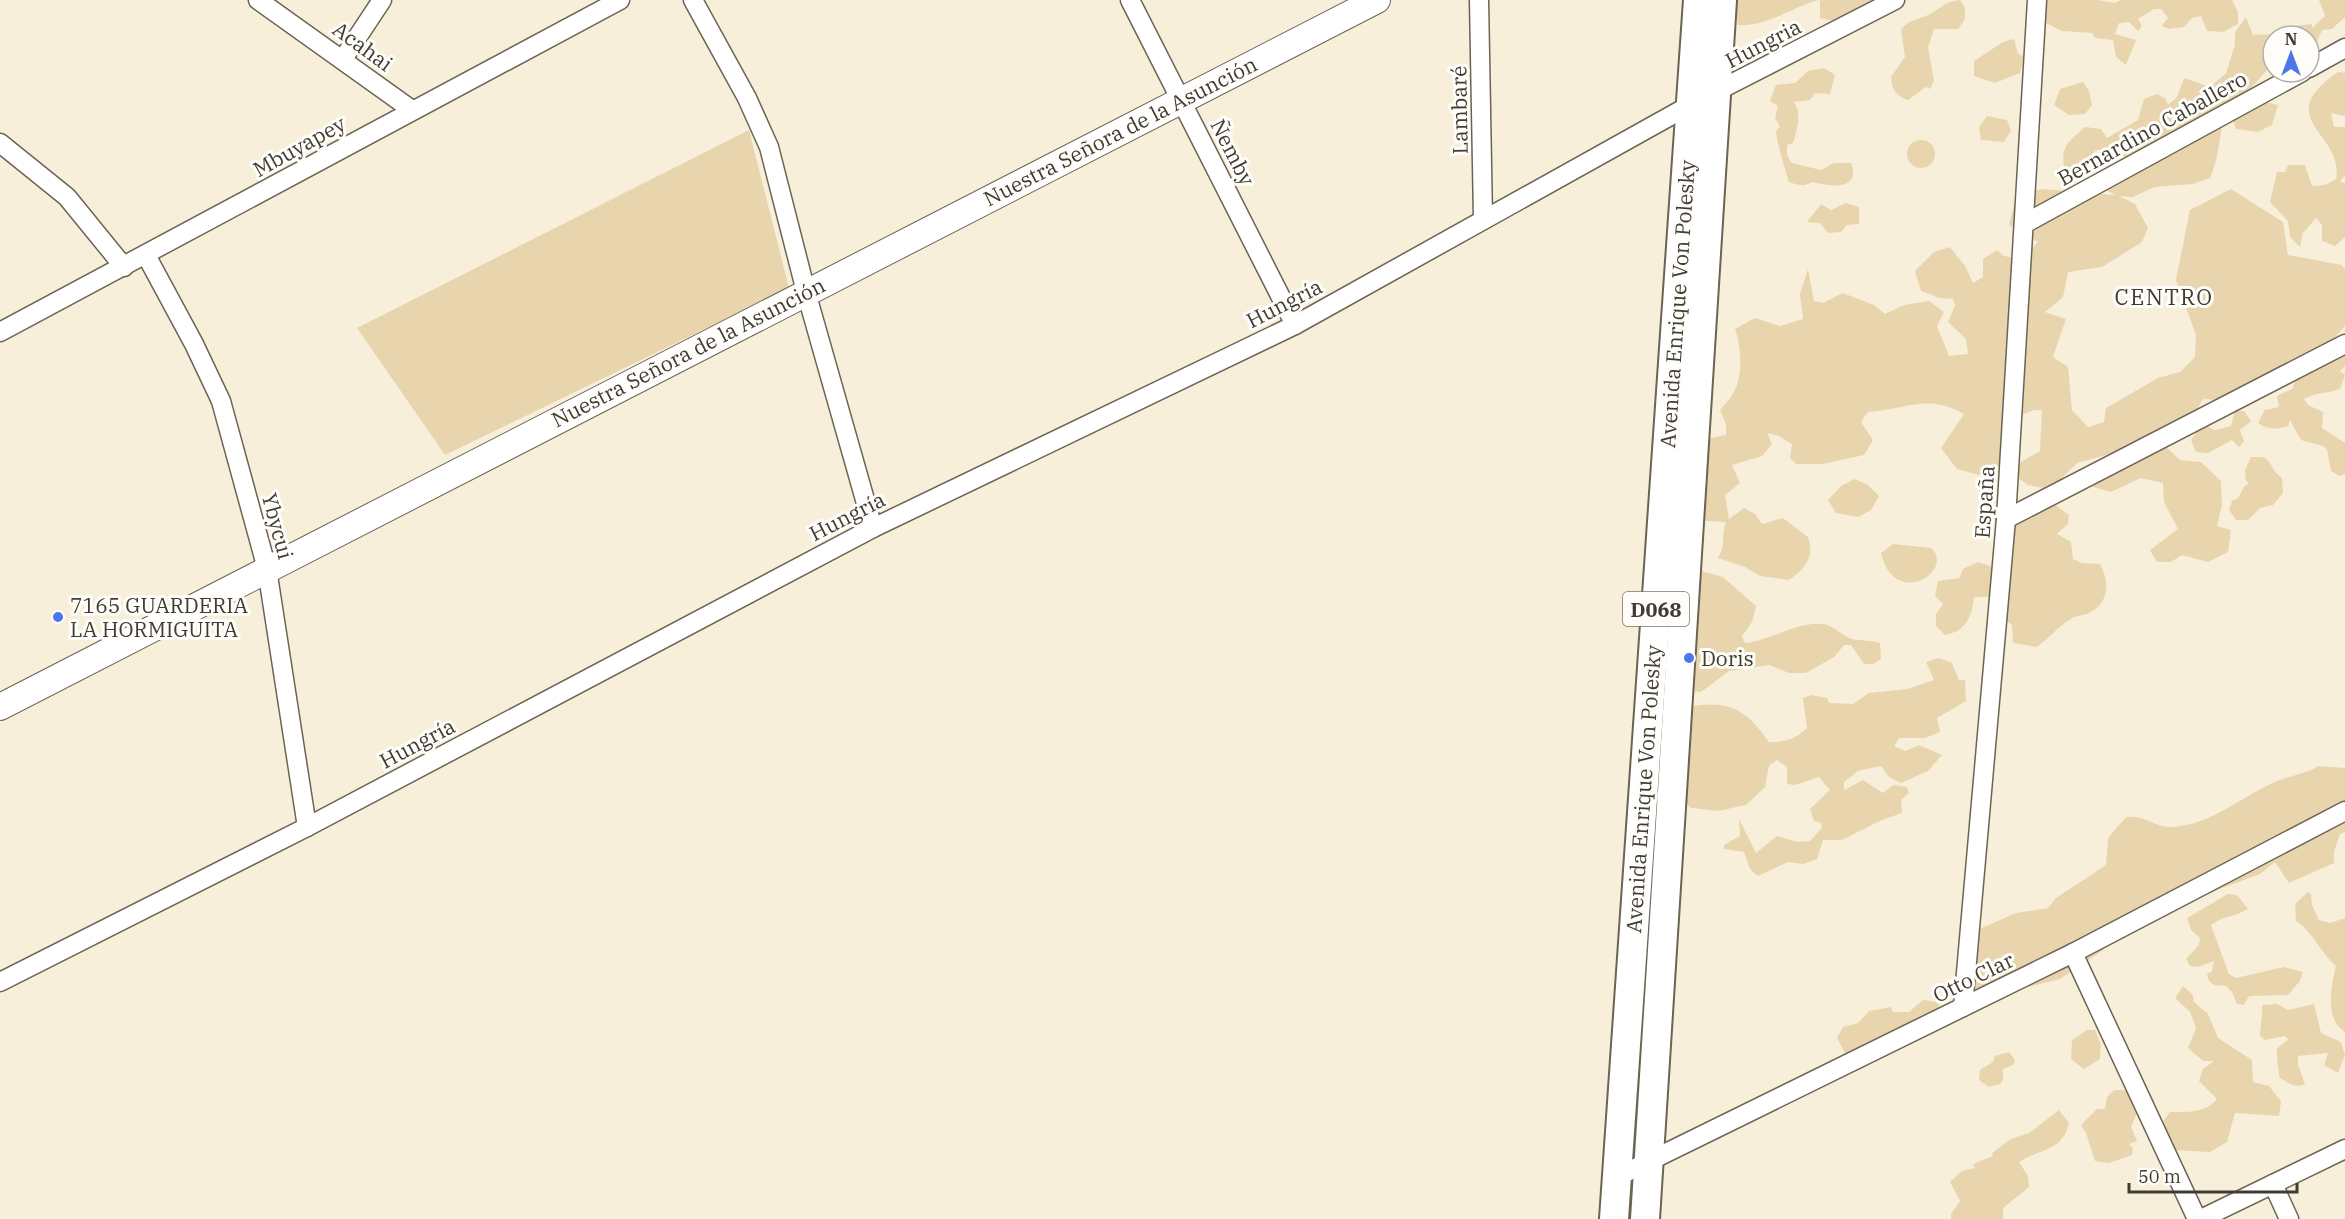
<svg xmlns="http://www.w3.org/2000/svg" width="2345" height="1219" font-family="'IBM Plex Serif',serif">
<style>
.green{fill:#e8d5ae}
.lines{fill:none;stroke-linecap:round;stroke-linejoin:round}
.street-casing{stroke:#6c6453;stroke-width:21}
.secondary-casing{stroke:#6c6453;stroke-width:28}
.primary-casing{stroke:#6c6453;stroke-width:32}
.street{stroke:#fff;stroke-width:18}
.secondary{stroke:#fff;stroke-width:26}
.primary{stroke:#fff;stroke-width:28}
.poi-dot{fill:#4d76ea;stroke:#fefdf9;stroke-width:2}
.labels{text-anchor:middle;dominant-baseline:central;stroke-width:6;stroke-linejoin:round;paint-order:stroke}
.shield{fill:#fefdf9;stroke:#78766f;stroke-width:1.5}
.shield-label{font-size:20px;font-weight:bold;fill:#3f3c34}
.street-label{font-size:21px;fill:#3f3c34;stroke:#fefdf9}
.poi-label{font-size:21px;fill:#3f3c34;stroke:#fefdf9;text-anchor:start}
.neighbourhood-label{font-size:22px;letter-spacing:1.5px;fill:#3f3c34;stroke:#fefdf9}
</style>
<rect width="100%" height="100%" fill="#f8efdb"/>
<g class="green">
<path d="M1733 0H1819C1791 7 1768 27 1738 25Z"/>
<path d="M1820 0H1887L1845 24 1820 18Z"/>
<path d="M1960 0 1965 8V19L1958 29H1934L1928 47 1934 81 1930 89 1926 87 1908 100C1896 96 1892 90 1891 77L1905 57 1901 29C1910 20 1915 20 1926 16 1940 10 1942 2 1960 0Z"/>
<path d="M2042 0H2097L2115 3 2121 0H2232L2238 12V24L2223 32 2207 31 2201 16 2192 18 2184 27 2169 29 2162 26 2168 18 2161 9H2154L2138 19 2142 26 2138 31 2129 22 2119 23 2115 34 2136 40 2126 65 2116 57 2113 40 2095 38 2092 33 2062 31 2046 23Z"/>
<path d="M2319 0H2345V17L2332 29 2322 30 2309 60V36H2284L2285 27 2312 24V28L2325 16Z"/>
<path d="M2246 17 2253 35 2274 34 2277 36H2273V69H2268L2243 97 2278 105 2272 125 2258 132 2236 129 2233 120 2223 123C2218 143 2219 158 2210 178L2193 184 2154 187 2133 197 2119 196 2135 204 2148 228 2142 242 2102 267 2068 272 2063 297 2045 312 2066 319 2053 357 2068 367 2072 410 2088 427 2104 422 2106 408 2158 378 2180 372 2195 357 2196 335 2176 280 2190 210 2231 189 2283 222 2288 255 2342 265 2345 270V326L2318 357 2264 378 2230 401 2203 399 2195 413 2177 419 2159 434 2164 445 2180 460 2201 462 2221 481 2222 505 2217 526 2231 530 2228 552 2208 562 2182 555 2171 562H2157L2150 550 2178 529 2164 502 2163 483 2141 478 2111 492 2093 487 2095 479 2113 456 2110 454 2077 463 2061 479 2043 488 2028 485 2014 475 2019 463 2040 451 2042 410H2034L2017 417 2011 451 2001 465 1979 475 1957 469 1941 448 1964 414C1926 393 1906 410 1868 412L1861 422 1873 440 1864 455 1823 464H1796L1790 458 1792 444 1779 436 1767 433 1772 444 1762 456 1732 465 1740 483 1725 495 1729 519 1744 508 1755 514 1762 524 1783 518 1808 537C1815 557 1805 569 1789 580L1760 576 1745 567 1718 558C1726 546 1721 535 1726 522L1705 521 1696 528 1687 527 1684 518 1695 496 1686 494 1682 487 1666 745 1679 708C1724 700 1742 703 1769 742 1785 742 1796 739 1807 728L1803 698 1811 695 1827 698 1829 703 1853 704 1869 693 1907 689 1934 680 1926 662 1939 658 1952 663 1959 680H1965L1966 701 1937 718 1940 732 1925 738H1899L1894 746 1905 751 1919 745 1942 755 1928 771 1901 783 1889 777 1881 766 1858 771 1844 782V790L1863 780 1883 793 1893 785 1907 787 1909 793 1901 800 1902 813 1882 820 1842 840H1823L1817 859 1803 864 1788 862 1758 876 1750 869 1744 852 1724 849V845L1740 836 1739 819 1756 853 1777 836 1798 842 1810 841 1822 828 1821 823 1814 821 1810 809 1830 790 1819 777 1795 785 1787 784V767L1777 760 1769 766 1765 787 1746 805 1718 811 1691 808 1668 787 1666 745 1643 1120 1639 1121 1700 133 1703 135 1683 477 1703 463 1698 457 1707 439 1726 435V424L1720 410C1725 404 1732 397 1735 390 1743 373 1741 346 1735 329L1755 318 1780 326 1803 319 1800 294 1808 269 1814 301 1823 303 1843 293 1874 305 1885 314 1904 305 1929 301 1944 312 1937 326 1949 356 1968 354 1966 339 1948 322 1955 305 1953 299 1940 298 1921 291 1915 271 1934 252 1950 247 1965 266 1973 283 1983 277V259L1997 250 2004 256 2022 259 2038 242 2009 225 2016 197 2042 189 2115 195 2096 184 2126 166 2130 158 2114 155 2113 149 2096 150 2083 164 2064 168C2061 144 2069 142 2085 127L2101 129 2107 138 2138 120 2144 99 2157 94 2166 99 2168 105 2177 97 2184 78 2210 87 2226 73 2235 45V32Z"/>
<path d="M2014 39 2018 54 2024 56 2020 73 1995 83 1974 76V61L2003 42Z"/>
<path d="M1824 68 1835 75 1830 94 1815 93 1810 100 1794 102C1802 113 1797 131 1793 143L1787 145V155L1792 163 1821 170 1834 163H1851C1862 192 1829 186 1812 182 1804 187 1798 185 1789 182 1786 174 1776 138 1776 131L1780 127 1775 118 1778 106 1770 101 1776 85 1795 83 1808 71Z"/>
<path d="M2338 72 2345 73V116L2331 113 2334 127H2345V175L2340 182 2345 183V237L2335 246 2322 241V225L2316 218 2303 233 2300 247 2290 237 2288 221 2270 202 2277 172H2285L2288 165H2305L2312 186 2325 185 2336 179C2345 133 2269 120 2338 72Z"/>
<path d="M2083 82 2089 91 2092 105 2085 114 2069 115 2054 105 2060 89Z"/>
<path d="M1987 116 2007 120 2011 131 2004 142 1981 140 1979 127Z"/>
<path d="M749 130 789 288 445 455 357 328Z"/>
<circle cx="1921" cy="154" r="14"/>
<path d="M1846 203 1859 207V224L1847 225 1841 232 1828 233 1820 223 1807 222 1821 204 1831 210Z"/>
<path d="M2345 341V366L2340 371 2345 375 2340 389C2327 394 2316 392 2304 399L2308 405 2323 412 2322 428 2345 443V474L2340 476 2331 471 2327 450 2323 446 2301 440 2290 420 2288 426C2277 430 2268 430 2258 423L2265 410 2279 407 2277 396 2292 389 2296 380Z"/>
<path d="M2235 411H2244L2251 421 2240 430 2244 441 2239 447 2232 440 2208 453 2196 452 2191 440 2197 431 2206 426 2215 430 2231 426Z"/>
<path d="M2251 457H2264C2273 463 2272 472 2282 478L2283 493 2273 505 2260 508 2248 520H2236L2229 510 2232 501 2238 498 2244 487 2249 483 2246 481 2245 470Z"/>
<path d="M1855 479 1868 485 1879 496 1871 510 1858 517 1836 513 1828 500 1841 486Z"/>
<path d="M2055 505 2069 515 2068 524 2057 534 2071 542 2073 559 2082 563 2100 564C2109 580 2110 602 2091 612 2084 616 2075 615 2069 620 2058 627 2048 639 2037 647L2013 643 2012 625 2003 618 1998 589 1987 597H1974C1972 617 1966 631 1945 635L1936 626V614L1943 604 1935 596 1938 581 1959 578 1963 569 1978 562 1990 566 1996 575 2014 511H2044Z"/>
<path d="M1893 544 1931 548C1956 571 1894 610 1881 553Z"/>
<path d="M1693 571H1702L1723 577 1756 606 1752 622 1742 636 1745 643C1771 640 1796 622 1823 624 1834 626 1843 636 1852 639 1861 641 1871 640 1880 643L1881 659 1873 664H1864L1851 645H1844L1834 657 1806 673H1789L1769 665 1729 671 1701 692 1685 690Z"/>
<path d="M2319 766 2345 768V832L2340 834 2334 852V863L2289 883 2275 862 2260 874 2212 892 2170 913 2123 927 2102 951 2060 979 1991 996 1961 980 1966 935 2016 913 2048 908 2056 898 2106 865 2108 838 2126 817C2145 815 2155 827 2170 827 2212 826 2243 794 2280 780 2294 775 2306 773 2319 766Z"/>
<path d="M2308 892 2311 894 2312 905 2319 920 2330 923 2345 918V1032C2324 1019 2331 986 2336 966 2320 952 2314 933 2296 921L2295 904Z"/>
<path d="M2228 894 2237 895 2248 909C2235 917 2223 916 2211 925L2229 974 2236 978 2284 967 2303 972 2300 981 2288 995 2249 996 2244 1005 2237 1004 2232 992 2226 986 2214 985 2209 981 2207 974 2212 971 2214 961 2198 967 2190 966 2186 959 2199 945 2200 938 2191 930 2187 918Z"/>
<path d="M2183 986 2193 995 2194 1002 2208 1014 2218 1038 2252 1060 2253 1082 2269 1086 2281 1101 2279 1116 2235 1113 2227 1142 2210 1152 2173 1150 2159 1127 2170 1112C2187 1112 2206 1113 2217 1099L2199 1081 2203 1069 2214 1061H2203L2188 1048 2196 1028 2190 1012 2175 998Z"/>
<path d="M1923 1000 1938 1002 1943 1015 1930 1020 1924 1014 1912 1021 1911 1027 1862 1054 1845 1053 1837 1038 1843 1027 1858 1023 1869 1011 1891 1007 1893 1012H1909Z"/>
<path d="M2277 1004 2288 1010 2314 1004 2321 1033 2341 1042 2345 1055 2338 1073 2324 1065 2328 1053 2298 1056V1065L2305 1084C2295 1089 2288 1083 2280 1078 2279 1076 2276 1051 2277 1049 2280 1045 2285 1043 2288 1039L2285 1036 2265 1040 2260 1036C2260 1025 2263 1017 2262 1005Z"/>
<path d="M2087 1030H2095L2101 1044 2100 1059 2084 1069 2071 1059 2072 1040Z"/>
<path d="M2009 1052 2015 1060 2013 1065 2003 1069V1080L2000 1084 1989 1087 1979 1080 1980 1070 1993 1062 1995 1056Z"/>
<path d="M2114 1090H2128L2140 1106 2131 1127 2137 1141 2129 1144 2133 1148 2132 1155 2109 1163 2095 1161 2086 1133 2081 1125 2097 1109H2105L2107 1097Z"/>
<path d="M2059 1110 2069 1123C2062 1152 2041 1148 2019 1162L2028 1176 2029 1187 2003 1208V1219H1951V1214L1960 1201 1950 1182 1962 1171 1975 1168 1973 1164 1993 1156 1992 1153 2011 1139 2029 1133Z"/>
</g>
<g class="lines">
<defs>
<g id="street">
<path d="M258 0 412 110"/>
<path d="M693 0 747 98 769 147 806 292 873 528"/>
<path d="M1130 0 1295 325"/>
<path d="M1479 0 1483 219"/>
<path d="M343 59 382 0"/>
<path d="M2309 68 2345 48"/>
<path d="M0 143 67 197 124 267"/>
<path d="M2024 224 2302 72"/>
<path d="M146 255 194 344 221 401 267 569 307 827"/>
<path d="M0 332 620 0"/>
<path d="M2006 519 2345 344"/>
<path d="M2073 953 2197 1219"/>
<path d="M0 982 307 827 873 528 1295 325 1690 105 1895 0"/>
<path d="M1963 1007 2006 519 2037 0"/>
<path d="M1617 1177 2073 953 2345 811"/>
<path d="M2273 1184 2289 1219"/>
<path d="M2201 1219 2345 1149"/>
</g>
<path id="secondary" d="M0 707 1377 0"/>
<g id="primary">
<path d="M1614 1219 1698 0"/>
<path d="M1645 1219 1722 0"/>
</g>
</defs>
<use href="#street" class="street-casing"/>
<use href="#secondary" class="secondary-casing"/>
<use href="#primary" class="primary-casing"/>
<use href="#street" class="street"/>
<use href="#secondary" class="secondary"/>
<use href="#primary" class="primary"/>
</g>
<g class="poi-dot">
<circle cx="58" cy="617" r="6"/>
<circle cx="1689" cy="658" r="6"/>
</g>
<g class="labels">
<rect class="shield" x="1623" y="592" width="66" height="34" rx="4.5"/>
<g class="shield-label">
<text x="1656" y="609">D068</text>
</g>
<g class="street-label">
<text transform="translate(1763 43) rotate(-27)">Hungria</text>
<text transform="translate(363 46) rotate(36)">Acahai</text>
<text transform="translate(1459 110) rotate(-91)">Lambaré</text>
<text transform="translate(2152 128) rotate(-29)">Bernardino Caballero</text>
<text transform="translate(1120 131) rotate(-27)">Nuestra Señora de la Asunción</text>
<text transform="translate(299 146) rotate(-29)">Mbuyapey</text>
<text transform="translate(1233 152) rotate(63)">Ñemby</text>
<text transform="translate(1284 303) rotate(-27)">Hungría</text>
<text transform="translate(1677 304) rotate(-86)">Avenida Enrique Von Polesky</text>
<text transform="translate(688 352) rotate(-27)">Nuestra Señora de la Asunción</text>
<text transform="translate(1984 502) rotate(-86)">España</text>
<text transform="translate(847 516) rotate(-27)">Hungría</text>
<text transform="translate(278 526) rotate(75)">Ybycui</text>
<text transform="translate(417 743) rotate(-28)">Hungría</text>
<text transform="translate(1643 789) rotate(-86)">Avenida Enrique Von Polesky</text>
<text transform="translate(1973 977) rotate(-26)">Otto Clar</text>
</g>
<g class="poi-label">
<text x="70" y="605">7165 GUARDERIA<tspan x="70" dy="24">LA HORMIGUITA</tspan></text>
<text x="1701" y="658">Doris</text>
</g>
<g class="neighbourhood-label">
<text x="2164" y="296">CENTRO</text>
</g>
</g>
<g transform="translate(2291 54)"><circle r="28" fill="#fefdf9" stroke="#b2b0aa" stroke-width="1.5"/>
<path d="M0-4.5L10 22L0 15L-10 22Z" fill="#4d76ea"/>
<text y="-9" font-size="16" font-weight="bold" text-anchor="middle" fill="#3f3c34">N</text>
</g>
<path d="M2129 1183v9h168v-9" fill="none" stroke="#3f3c34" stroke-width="3"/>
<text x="2138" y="1183" font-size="18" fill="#3f3c34" stroke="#fefdf9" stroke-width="4.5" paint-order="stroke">50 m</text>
</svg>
